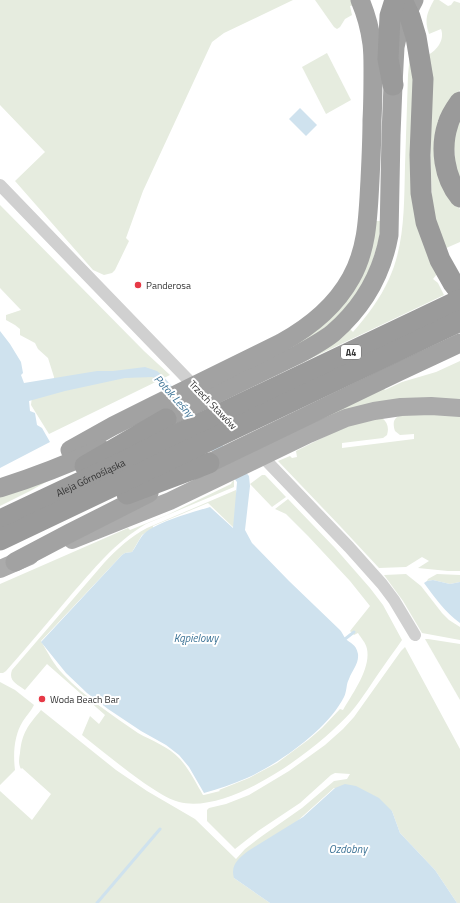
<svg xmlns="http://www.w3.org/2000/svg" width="460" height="903" font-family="'Titillium Web',sans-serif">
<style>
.green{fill:#e6ecdf}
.water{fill:#cfe2ee}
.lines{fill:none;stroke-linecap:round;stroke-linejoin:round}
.stream{stroke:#cfe2ee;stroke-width:3}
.minor{stroke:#d0d0d0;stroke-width:12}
.primary{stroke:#ababab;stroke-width:18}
.trunk{stroke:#a2a2a2;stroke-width:19}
.motorway{stroke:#9a9a9a;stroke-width:21}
.poi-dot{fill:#e63946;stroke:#fff;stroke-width:1.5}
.labels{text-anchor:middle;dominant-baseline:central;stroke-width:4;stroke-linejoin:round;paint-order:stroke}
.shield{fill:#fff;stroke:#707070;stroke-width:1}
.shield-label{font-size:9px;font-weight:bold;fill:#333}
.poi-label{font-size:10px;fill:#333;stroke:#fff;text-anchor:start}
.street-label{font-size:10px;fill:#333;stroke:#fff}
.water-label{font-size:11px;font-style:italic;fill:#3f7597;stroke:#fff}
</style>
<rect width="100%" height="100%" fill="#fff"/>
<g class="green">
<path d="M0 0H293L224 33 212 42 143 191 126 238 129 241 115 270 112 273 104 275 93 270 15 181 45 152 0 105Z"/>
<path d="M315 0H353L355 5 350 6 352 15 345 19 340 27 337 29 334 27Z"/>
<path d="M434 0H439L448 6 451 5 454 1 460 3V90L452 100 454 202 460 209V242L444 249 432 210 428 55C437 50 445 40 441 29L429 34C424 19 427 13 434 0Z"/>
<path d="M327 53 351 100 326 114 302 67Z"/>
<path d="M410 54 437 274 433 279 438 283 444 295 272 377 349 328 353 332C367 316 380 299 389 279 405 244 404 205 405 166 406 136 407 106 408 75Z"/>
<path d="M460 116V183L456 173 453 134Z"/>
<path d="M0 205 144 351 170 375 49 434 31 405 32 396 53 392 54 377 48 358 38 349 35 343 20 335V329L15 325 6 320V315L21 310 0 288Z"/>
<path d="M375 221H381L379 240 369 272 354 299 331 323 307 341 284 350 310 335Z"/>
<path d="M460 361V400L299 430 383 387 385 390 402 382 436 372Z"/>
<path d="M403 414 460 415V571H448L418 568 429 561 422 557 406 567 379 568 340 526 278 461 290 456 292 458 297 457 296 451 344 427 382 418C388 423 389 428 387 435L383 438 342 443V448L414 439V434L400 435 395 431C392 422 394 417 403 414Z"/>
<path d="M66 471 30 491 0 506V497Z"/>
<path d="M262 475H265L286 497 272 507 250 484Z"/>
<path d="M234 480V487L146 524C115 542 93 570 70 596 49 621 28 646 6 671L3 673H0V584L128 528 130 530 167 515 231 484 232 482Z"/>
<path d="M236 490 237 496 234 528 208 503 153 526V528L142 535 132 552 125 553 122 555 41 641C48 653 54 665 63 674 85 697 112 715 138 733 152 741 168 746 180 759 189 769 196 783 203 795H204L220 791 219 790 249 778 277 763 308 740 322 728 340 709 343 710C352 694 371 669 367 649 366 643 361 638 358 633L354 635 350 631 370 606 350 581 308 536 286 514 275 509 288 499 335 548 370 588 383 605 402 640C396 649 389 658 383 667 372 682 363 698 351 712 319 748 231 815 179 802 167 799 155 790 144 783 123 768 102 751 82 735L90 716 99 724 105 715 47 664 25 690C17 684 8 681 12 670L104 563C117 549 131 536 147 528Z"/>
<path d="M406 574 421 586 442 613 449 620 460 627V640L422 633 403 601 384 575Z"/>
<path d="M437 574 460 575V582L450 584 433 580 427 581 428 579Z"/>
<path d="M425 639H428L460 644V700Z"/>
<path d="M405 647 460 749V903H457L435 870 400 833 392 811 334 788 234 878 270 903H0V791L32 820 51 794 22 768 21 769C18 764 19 758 20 753 22 732 28 726 41 710L116 770 147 791 195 819 236 859 245 849 262 836 302 808 334 781 347 779 350 774 335 773 331 775 300 803 258 831 235 849 207 821V810L209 808 226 804 249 795 289 771 325 745 343 729 354 717 401 651Z"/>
<path d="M0 682 15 690 34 705C31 711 27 715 23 721 14 735 13 754 15 770L0 785Z"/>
</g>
<g class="water">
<path d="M300 108 317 125 306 136 289 119Z"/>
<path d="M0 331 10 344 21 362 23 373 21 375 24 383 97 371H113L145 367 157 371 163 376 249 476 250 486 245 530 252 543 289 581 340 630C342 632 343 635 345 638 350 644 356 643 358 654 359 664 352 670 349 679 346 684 347 691 344 697 328 729 280 763 247 778 233 784 219 789 204 793L189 767 179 755 166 745 141 731 108 709 87 693 66 673 41 642 122 555 125 553 132 552C136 547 138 541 142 536 152 523 193 512 210 507L233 528 237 482 153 377 125 378 65 391 29 401 30 411 35 413 37 425 42 428 50 442 0 468Z"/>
<path d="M433 580 450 584 460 582V623C445 612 435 598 424 583L427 581Z"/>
<path d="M345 784 356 786 379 798 392 811 400 833 435 870 457 903H270L234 878C230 865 239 858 248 851L303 817 335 788Z"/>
</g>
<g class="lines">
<g class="stream">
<path d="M345 639 354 632"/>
<path d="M97 903 160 829"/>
</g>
<g class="minor">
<path d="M0 185 198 390"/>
<path d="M258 452 349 547 382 584 394 600 415 635"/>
</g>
<g class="primary">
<path d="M72 540 170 501 309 434 346 418 374 411 401 407 431 406 460 408"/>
<path d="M0 569 30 556"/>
</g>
<g class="trunk">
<path d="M152 425 299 354C310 348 323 341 333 333 363 307 382 274 389 235L391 135 393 85 395 47 399 29 414 0"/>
<path d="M70 450 113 426 153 406 281 343C310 327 335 307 351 278 368 248 368 214 370 180 371 160 372 140 372 120 373 103 373 85 373 68 373 60 373 52 372 44 370 29 366 14 360 0"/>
<path d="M195 470 396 373 460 343"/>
<path d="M0 488C35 477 68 464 101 449"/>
<path d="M15 562 70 533 149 493"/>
</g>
<g class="motorway">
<path d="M402 0 410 17 416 37 423 79 420 155 421 193 426 222 440 260 453 283 460 292"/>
<path d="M393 85 388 59 390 16 395 0"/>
<path d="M460 102C455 109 450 116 448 124 440 148 444 177 460 197"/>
<path d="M85 466 166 419"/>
<path d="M127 494 209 463"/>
<path id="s1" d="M0 520 119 464 180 433 460 300"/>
<path d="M0 540 460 321"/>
</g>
</g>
<g class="poi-dot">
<circle cx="138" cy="285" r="4"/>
<circle cx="42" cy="699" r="4"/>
</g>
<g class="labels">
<rect class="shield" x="341" y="345" width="20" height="14" rx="3"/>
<g class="shield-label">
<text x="351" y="352">A4</text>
</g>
<g class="poi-label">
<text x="146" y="285">Panderosa</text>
<text x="50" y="699">Woda Beach Bar</text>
</g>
<g class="street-label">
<text transform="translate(213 405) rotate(46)">Trzech Stawów</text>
<text stroke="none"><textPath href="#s1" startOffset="100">Aleja Górnośląska</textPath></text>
</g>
<g class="water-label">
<text transform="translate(174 396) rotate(48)">Potok Leśny</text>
<text x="196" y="638">Kąpielowy</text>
<text x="348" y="849">Ozdobny</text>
</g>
</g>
</svg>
